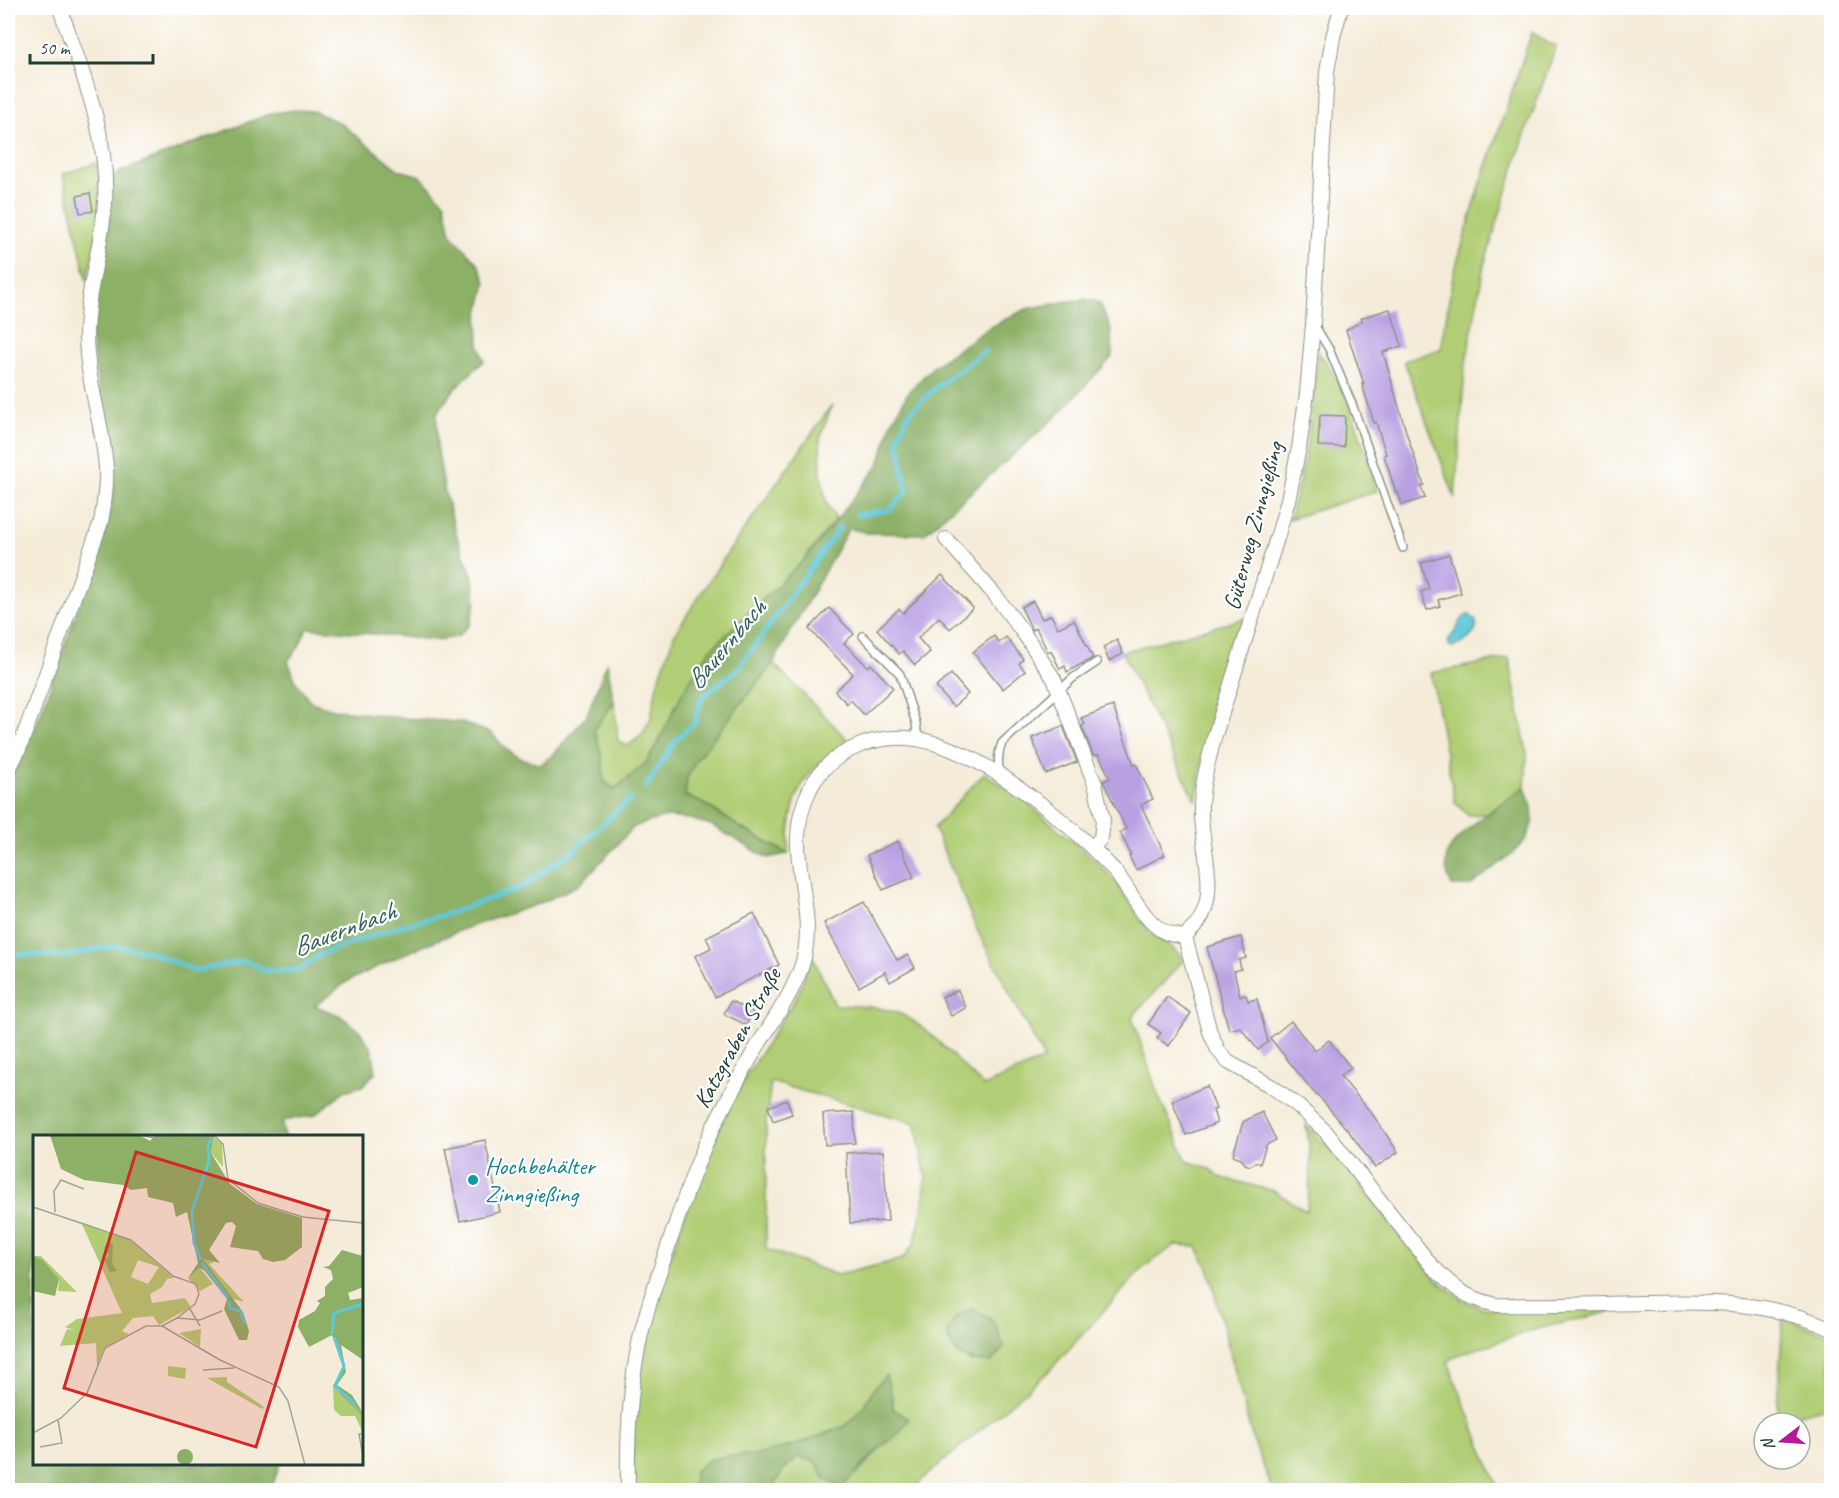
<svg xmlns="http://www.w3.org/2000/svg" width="1839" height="1498" font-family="Caveat,sans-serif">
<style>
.green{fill:#b1cd74;stroke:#688554;stroke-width:1.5;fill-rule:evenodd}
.forest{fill:#8cb066;stroke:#56764d;stroke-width:1.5}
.water{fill:#5ec9d8;stroke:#3e8386;stroke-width:1.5}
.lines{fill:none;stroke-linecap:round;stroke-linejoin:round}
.stream{stroke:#5ec9d8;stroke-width:5}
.building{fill:#b9a0e2}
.service-casing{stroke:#8a9486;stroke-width:10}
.minor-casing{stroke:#8a9486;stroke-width:16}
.service{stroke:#fff;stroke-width:7}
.minor{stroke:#fff;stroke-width:14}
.culture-dot{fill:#0f9aa8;stroke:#fff;stroke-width:2}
.labels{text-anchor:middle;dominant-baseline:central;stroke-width:4.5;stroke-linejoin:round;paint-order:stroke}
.street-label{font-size:24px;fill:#1f3d34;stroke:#fff}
.culture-label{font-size:24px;fill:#0d838f;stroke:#fff;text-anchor:start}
.water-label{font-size:26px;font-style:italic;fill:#2f605d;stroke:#fff}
.inset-river{fill:none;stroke:#5ec9d8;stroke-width:3}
.inset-road{fill:none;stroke:#9fa696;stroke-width:1.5}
.view{fill:#d62828;fill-opacity:0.15;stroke:#d62828;stroke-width:3}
.inset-edge{fill:none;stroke:#1f3d34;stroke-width:3}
</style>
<rect width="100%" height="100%" fill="#fff"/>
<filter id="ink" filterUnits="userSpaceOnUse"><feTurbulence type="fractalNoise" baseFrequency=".0167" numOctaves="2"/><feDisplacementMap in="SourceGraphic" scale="12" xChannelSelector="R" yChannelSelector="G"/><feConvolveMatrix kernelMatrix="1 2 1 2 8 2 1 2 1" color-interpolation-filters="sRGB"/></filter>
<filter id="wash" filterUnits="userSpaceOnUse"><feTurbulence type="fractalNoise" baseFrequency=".008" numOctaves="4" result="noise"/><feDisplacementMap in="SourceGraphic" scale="24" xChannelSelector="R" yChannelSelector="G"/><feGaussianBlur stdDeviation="1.35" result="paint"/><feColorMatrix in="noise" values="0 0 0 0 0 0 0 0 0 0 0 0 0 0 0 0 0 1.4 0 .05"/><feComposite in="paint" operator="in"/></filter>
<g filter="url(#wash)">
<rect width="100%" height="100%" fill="#f4ecd8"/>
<g class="green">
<path d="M1532 32 1549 44 1556 46 1521 146 1484 265 1465 368 1455 498 1404 361 1441 349 1453 276 1479 189Z"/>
<path d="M97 163 99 201 95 243 87 281 63 174Z"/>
<path d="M1318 352C1350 390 1363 444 1377 491L1289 519 1302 472 1311 417Z"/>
<path d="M832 405 820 439 821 475 826 502 836 519 659 741 646 763 615 789 604 782 602 755 594 730 614 702 618 741 627 746 641 736 651 718 657 685 674 635 722 561Z"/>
<path d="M1246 618 1203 755 1196 801 1122 652Z"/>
<path d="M1509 658 1527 753 1525 787 1486 814 1469 815 1455 802 1431 673Z"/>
<path d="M773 663 850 742C799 769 790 799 788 854L741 828 706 805 685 795 687 778 696 760Z"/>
<path d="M984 773 1020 797 1094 859 1115 881 1149 932 1171 946 1184 960 1132 1017 1157 1093 1187 1161 1210 1169 1219 1177 1274 1191 1306 1211C1312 1177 1312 1158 1306 1125L1338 1157 1435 1278 1462 1300 1483 1308 1618 1310 1533 1330 1455 1356 1448 1362 1499 1490H1273L1253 1440 1208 1268 1196 1246 1175 1245 1142 1269 1048 1372 925 1477 912 1490H770L784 1469 798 1457 815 1462 826 1480 857 1474 881 1447 898 1434 908 1419 893 1409 892 1397 875 1387 862 1409 845 1426 795 1445 757 1455 728 1456 694 1472 693 1490H633V1427L643 1352 665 1271 702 1168 722 1123 744 1079 795 999 802 984 811 953 835 1005C858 1006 887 1006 908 1018 937 1035 959 1065 984 1086L1044 1059 976 928 934 828ZM771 1082 915 1123 926 1177 923 1205 915 1242 903 1259 837 1275 766 1249V1121ZM971 1309 989 1316 998 1329 972 1362 957 1354 948 1341Z"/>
<path d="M1783 1318 1831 1335V1406L1776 1420Z"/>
</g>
<g class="forest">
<path d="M295 110 313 111 340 123 399 170 420 176 445 203 451 234 478 264 486 282 478 318 479 345 484 361 456 387 437 413V446L445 493 458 540 472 575 476 602 470 624 457 637 436 640 307 628 299 646 288 661 296 682 311 702 333 709 401 718 460 722 491 733 507 750 520 758 540 765 555 753 587 715 607 662 614 702 594 730 602 755 604 782 615 789 646 763 659 741 682 693 710 650 808 556 879 465 892 422 909 391 934 366 987 329 1026 309 1068 301 1086 299 1100 303 1111 330 1112 357 1058 415 924 534 867 533 849 528 773 663 696 760 687 778 685 796 706 805 741 828 788 854 767 858 711 825 690 819 667 817 654 820 634 827 579 885 541 903 466 928 404 954 348 981 315 1006 339 1015 359 1030 372 1049 376 1072 362 1086 344 1091 315 1115 282 1121 284 1136H34V1464H280L271 1490H8V781L23 757 39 718 108 524 113 492V467L100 400 91 337 93 306 108 235 112 177 122 171 272 113Z"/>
<path d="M1525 787 1532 807 1533 822 1526 839 1513 853 1470 886H1452C1447 876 1444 866 1447 855 1454 832 1506 802 1525 787Z"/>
<path d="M971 1309C995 1319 996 1324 1004 1347L991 1362C968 1362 950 1357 947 1331L957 1316Z"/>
<path d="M886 1375 892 1397 893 1409 909 1419 898 1434 881 1447 841 1488 826 1480 815 1462 798 1457 784 1469 770 1490H693L694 1472 708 1460 728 1456 757 1455 795 1445 845 1426 862 1409 875 1387Z"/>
</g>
<path class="water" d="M1467 614C1490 625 1466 645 1451 647L1449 645 1448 640C1457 633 1458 621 1467 614Z"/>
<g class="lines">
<g class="stream">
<path d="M857 515 889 510 907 492 898 438 908 414 934 389 986 350"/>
<path d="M646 787 675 741 695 722 702 697 738 669 840 527"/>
<path d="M8 954 66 956 114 946 148 951 195 971 246 961 267 971 299 970 321 954 400 926 447 914 520 888 573 851 630 799"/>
</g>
</g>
<g id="blocks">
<g class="building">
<path d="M90 193 93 211 80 213 77 196Z"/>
<path d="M1390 309 1402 346 1383 352 1407 435 1424 485 1421 486 1425 498 1402 505 1398 492 1396 493 1384 455 1386 454 1376 422 1374 423 1362 384H1364L1346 330 1362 321 1361 318Z"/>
<path d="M1320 415 1345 416 1344 447 1318 446Z"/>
<path d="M1449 554 1461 593 1438 600 1440 606 1427 610 1421 592 1429 589 1421 563Z"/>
<path d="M942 575 973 608 950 629 939 617 918 638 930 652 915 665 903 651 899 654 877 629 899 609 903 613Z"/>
<path d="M1033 601 1042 619 1051 615 1058 628 1074 620 1093 658 1067 672 1065 666 1060 669 1051 651 1048 652 1036 628 1032 630 1031 628 1021 607Z"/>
<path d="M829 608 854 634 844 643 868 667 871 664 893 688 864 715 851 700 847 704 835 691 853 674 809 629Z"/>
<path d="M994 636 999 643 1006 637 1023 659 1019 663 1025 671 1003 689 973 652Z"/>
<path d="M1117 640 1123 654 1109 661 1103 647Z"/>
<path d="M951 674 968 694 953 707 936 687Z"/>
<path d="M1113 706 1134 765 1136 764 1153 799 1141 805 1165 855 1136 870 1129 856 1131 855 1120 832 1126 829 1103 781 1110 778 1099 755H1093L1082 726 1085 724 1081 718Z"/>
<path d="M1063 726 1077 762 1046 774 1032 738Z"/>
<path d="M898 841 914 877 883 890 867 855Z"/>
<path d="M864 902 897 960 908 955 915 968 890 982 885 972 859 987 824 923Z"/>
<path d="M754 913 779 965 715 997 695 956 711 948 706 937Z"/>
<path d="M1241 937 1246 958 1239 960 1241 969 1234 971 1240 996 1246 995 1248 1001 1257 999 1268 1042 1258 1050 1240 1027 1229 1030 1207 947Z"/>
<path d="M958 990 966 1008 951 1016 942 997Z"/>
<path d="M1167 997 1191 1013 1169 1046 1157 1038 1161 1033 1148 1024Z"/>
<path d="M731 1001 753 1012 746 1025 724 1014Z"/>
<path d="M1291 1021 1315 1051 1329 1040 1351 1068 1340 1076 1373 1115 1398 1152 1375 1168 1350 1133 1317 1094 1316 1095 1270 1038Z"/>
<path d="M1207 1086 1216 1109 1213 1110 1217 1123 1186 1135 1172 1101Z"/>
<path d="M787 1100 792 1114 773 1121 768 1107Z"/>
<path d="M854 1112 855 1143 825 1145 823 1114Z"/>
<path d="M1262 1112 1276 1140 1266 1145 1260 1164 1257 1162 1250 1166 1245 1164 1241 1158 1233 1155 1243 1122Z"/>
<path d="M485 1140 500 1212 460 1221 445 1148Z"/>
<path d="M883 1151 888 1221 850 1223 846 1153Z"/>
</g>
</g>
</g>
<g filter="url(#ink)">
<use href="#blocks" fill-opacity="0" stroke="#8a9486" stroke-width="1.5"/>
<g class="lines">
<defs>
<g id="service">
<path d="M1315 326 1329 349 1352 404 1403 548"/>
<path d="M863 636 900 674 916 723 918 739"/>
<path d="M1000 773C997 762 998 753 1002 743L1073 678 1097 662"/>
</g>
<g id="minor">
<path d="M946 539 995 595 1025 635 1054 679 1095 784 1103 820 1101 838 1092 848"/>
<path d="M8 771 19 749 101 522C104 504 107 487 106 468 103 424 87 382 86 337 86 292 102 247 105 202 109 133 81 71 60 8"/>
<path d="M1185 937C1189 932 1194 928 1198 923 1219 892 1202 850 1201 815 1200 789 1208 763 1214 738L1277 538 1288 500 1299 448 1307 393 1313 324 1327 72 1333 37 1341 8"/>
<path d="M1185 937 1210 1032 1218 1050 1228 1062 1271 1086 1297 1105 1326 1132 1431 1265C1454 1288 1464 1298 1497 1305 1545 1306 1594 1304 1643 1303 1710 1301 1769 1301 1832 1329"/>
<path d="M628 1490C627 1440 629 1389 640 1339 648 1302 662 1265 674 1229 687 1191 700 1152 719 1116 732 1091 745 1066 760 1042 775 1018 791 995 801 968 822 907 778 852 810 789 827 754 869 736 906 738 972 741 1069 822 1113 869 1129 887 1144 924 1167 933 1172 935 1179 936 1185 937"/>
</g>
</defs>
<use href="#service" class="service-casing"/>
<use href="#minor" class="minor-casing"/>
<use href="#service" class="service"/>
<use href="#minor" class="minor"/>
</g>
</g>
<circle class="culture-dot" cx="473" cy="1180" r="6"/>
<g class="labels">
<g class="street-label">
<text transform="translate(1253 526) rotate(-75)">Güterweg Zinngießing</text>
<text transform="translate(737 1038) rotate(-61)">Katzgraben Straße</text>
</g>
<g class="culture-label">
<text x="485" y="1166">Hochbehälter<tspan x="485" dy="28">Zinngießing</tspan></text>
</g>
<g class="water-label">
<text transform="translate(726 644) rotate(-50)">Bauernbach</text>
<text transform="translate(344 929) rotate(-21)">Bauernbach</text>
</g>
</g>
<g transform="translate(33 1135)">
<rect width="330" height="330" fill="#f4ecd8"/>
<path d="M181 2 189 8 190 32 178 18ZM48 87 97 105 141 143 134 144 129 152 117 159 119 168 152 163 158 172 126 190 120 181 100 183 89 196 96 199 71 213 64 232 63 208 27 211 34 194 43 196 32 192 44 184 89 178ZM105 125 126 132 115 149 98 142ZM1 121H8L44 157 25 156 26 144 10 125ZM178 123 181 127 176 129 211 167 196 163 170 124ZM166 132 180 149 167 156 155 143ZM168 194 167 212 146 198ZM135 231 153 233 152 244 135 241ZM194 242V247L231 272 229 274 174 243ZM300 251 330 278V298L322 281H308L301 275Z" fill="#b1cd74" fill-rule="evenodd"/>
<path d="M17 0H106L117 6 122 0H181L178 18 197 49 224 69 269 83V112L252 125 240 127 230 124 225 116 197 112 203 91 199 87 193 88 176 115 187 128 170 124 210 177 216 196 214 205H206L191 174 194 164 171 135 166 133 155 143 165 128 154 77 143 82 140 68 115 62 114 53 98 55 90 50 51 45 28 34ZM75 106 80 109 79 128 84 136 77 137 71 125 77 121 71 113ZM309 115 330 121V152L315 158 317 165 330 163V225L308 210 313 237 304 250 319 260 330 278 300 251 310 232 299 200 276 212 265 192 266 185 282 176 287 168 284 166 292 161V152L300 144 298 135 290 132 296 131ZM1 121 10 125 26 144 22 161 0 156ZM144 322a8 8 0 1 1 16 0a8 8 0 1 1-16 0Z" fill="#8cb066"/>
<path class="inset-river" d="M168 125 161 108 159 76 176 26 175 9 180 3M169 128 195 163M196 166 197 173 207 176 212 189M299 199 301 178 330 169M301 202 311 231 302 251 322 269"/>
<path class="inset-road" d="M107 0 156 10 182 1 190 9 195 44 225 68 270 82 330 88M0 72 98 105 140 141 163 149 166 159 162 169 144 183 129 191H113L72 213 54 258 28 283 0 298M22 77 21 56 28 45 51 54M157 174 167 191M144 183 167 185 189 176M129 191 187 225 246 252 255 266 272 330M170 235 201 233M307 258 330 280M330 299H326L330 321M7 312 29 308 25 285"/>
<path class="view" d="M103 17 296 76 223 312 31 253Z"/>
<rect width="330" height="330" class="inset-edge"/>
</g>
<rect width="1839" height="1498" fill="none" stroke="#fff" stroke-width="30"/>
<g transform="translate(1782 1441) rotate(253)"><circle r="28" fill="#ffffff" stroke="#a5b1ae" stroke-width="1.5"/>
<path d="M0-4.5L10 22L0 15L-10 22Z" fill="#b5179e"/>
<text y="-9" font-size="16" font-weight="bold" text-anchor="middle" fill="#1f3d34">N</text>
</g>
<path d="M30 54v9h123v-9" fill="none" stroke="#1f3d34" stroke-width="3"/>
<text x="39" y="54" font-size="18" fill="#1f3d34" stroke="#ffffff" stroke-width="4.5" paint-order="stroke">50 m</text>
</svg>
